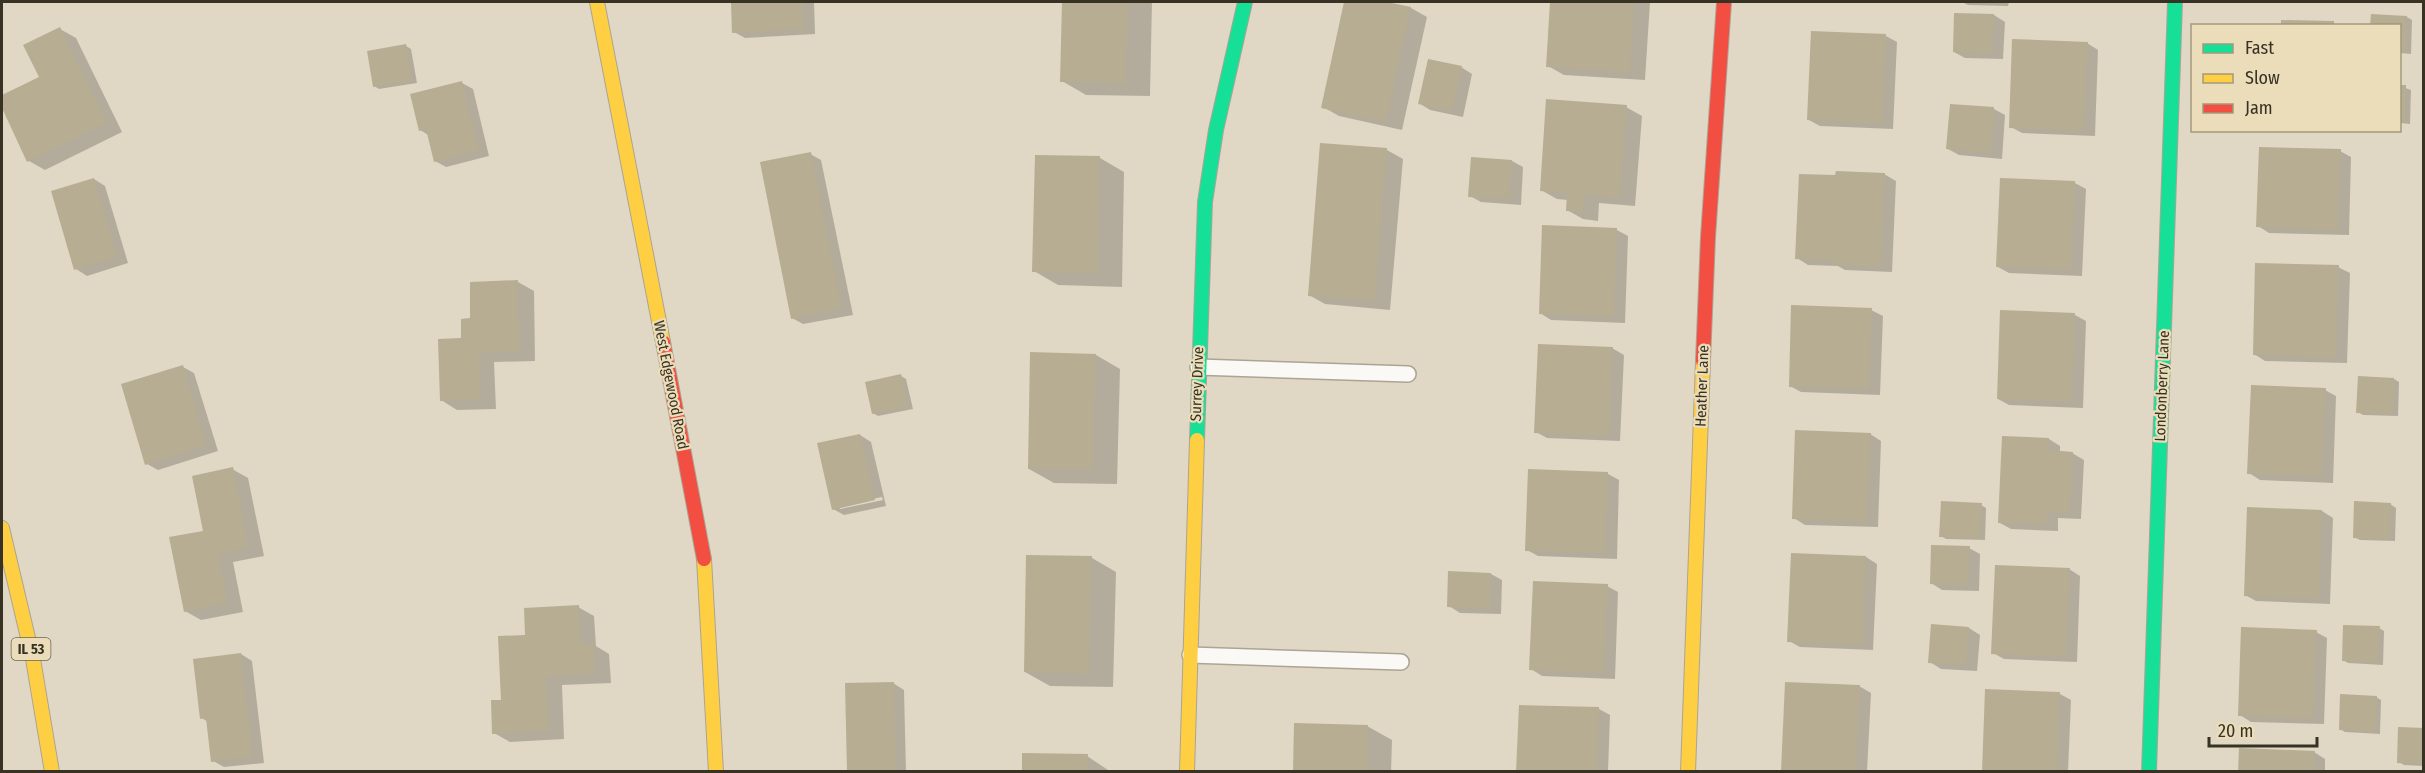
<svg xmlns="http://www.w3.org/2000/svg" width="2425" height="773" font-family="'Fira Sans Condensed',sans-serif">
<style>
.shadow{fill:#0003;fill-rule:evenodd}
.building{fill:#b6ad93}
.lines{fill:none;stroke-linecap:round;stroke-linejoin:round}
.lane-casing{stroke:#aba495;stroke-width:18}
.fast-casing{stroke:#aba495;stroke-width:16}
.slow-casing{stroke:#aba495;stroke-width:16}
.jam-casing{stroke:#aba495;stroke-width:16}
.lane{stroke:#faf9f6;stroke-width:15}
.fast{stroke:#16e098;stroke-width:14}
.slow{stroke:#ffcf43;stroke-width:14}
.jam{stroke:#f24e42;stroke-width:14}
.labels{text-anchor:middle;dominant-baseline:central;stroke-width:4.5;stroke-linejoin:round;paint-order:stroke}
.shield{fill:#ebddb9;stroke:#6d6551;stroke-width:1.5}
.shield-label{font-size:14px;font-weight:bold;fill:#373224}
.street-label{font-size:15px;fill:#373224;stroke:#ebddb9}
</style>
<rect width="100%" height="100%" fill="#e0d8c4"/>
<g class="shadow">
<path d="M732 2H814L815 34 745 38 734 32Z"/>
<path d="M1063 2H1152L1150 96 1086 95 1062 81Z"/>
<path d="M1346 2H1380L1411 8 1427 17 1402 130 1339 116 1323 107Z"/>
<path d="M1552 2H1650L1645 80 1564 75 1548 66Z"/>
<path d="M1962 2H2009L2008 6 1968 5Z"/>
<path d="M1994 15 2005 22 2003 59 1965 58 1954 52Z"/>
<path d="M2407 17 2412 20 2411 54 2400 53V26Z"/>
<path d="M60 29 76 38 122 132 45 170 29 161 2 105V97L41 78Z"/>
<path d="M1886 36 1897 42 1893 129 1820 126 1809 120Z"/>
<path d="M2087 43 2098 50 2095 136 2022 133 2011 127Z"/>
<path d="M406 46 411 49 417 83 379 89 374 86Z"/>
<path d="M1461 67 1472 74 1463 117 1430 110 1419 103Z"/>
<path d="M462 83 473 89 489 156 446 167 435 161 430 136 420 130Z"/>
<path d="M2400 86 2411 90 2410 124 2400 123Z"/>
<path d="M1951 105 1994 109 2005 115 2002 159 1959 155 1948 149Z"/>
<path d="M1626 107 1642 116 1635 206 1599 203 1598 221 1583 219 1567 210 1568 200 1557 199 1541 190Z"/>
<path d="M1387 150 1403 159 1390 310 1325 304 1309 295Z"/>
<path d="M2340 151 2351 157 2349 235 2269 233 2258 226Z"/>
<path d="M810 154 821 160 853 315 803 324 792 318Z"/>
<path d="M1100 158 1124 172 1122 287 1058 285 1034 271Z"/>
<path d="M1472 158 1512 161 1523 167 1521 205 1481 202 1470 196Z"/>
<path d="M1884 174 1896 181 1892 272 1845 270 1838 266 1808 265 1797 258Z"/>
<path d="M94 179 105 186 128 263 87 276 76 269Z"/>
<path d="M2075 183 2086 189 2082 276 2009 273 1998 267Z"/>
<path d="M1617 230 1628 236 1625 323 1551 320 1540 313Z"/>
<path d="M2338 267 2350 273 2347 363 2265 361 2254 354Z"/>
<path d="M518 282 534 291 535 361 494 362 496 409 457 410 441 400 472 320Z"/>
<path d="M1871 310 1883 316 1880 395 1801 392 1790 386Z"/>
<path d="M2075 315 2086 321 2083 408 2009 405 1998 399Z"/>
<path d="M1612 348 1624 355 1620 441 1547 438 1536 432Z"/>
<path d="M1096 355 1120 369 1117 484 1054 483 1029 469Z"/>
<path d="M183 367 194 373 218 451 158 470 147 464Z"/>
<path d="M901 376 906 379 913 409 878 416 873 413Z"/>
<path d="M2359 378 2394 379 2399 382 2398 416 2363 415 2358 412Z"/>
<path d="M2325 390 2336 396 2333 483 2260 480 2249 473Z"/>
<path d="M1870 434 1881 441 1878 527 1805 525 1794 518Z"/>
<path d="M860 435 871 442 886 506 844 515 833 509ZM882 497 883 500 840 509V506Z"/>
<path d="M2003 437 2049 439 2060 446V452L2072 453 2084 460 2081 519 2058 518V531L2011 529 2000 523Z"/>
<path d="M232 469 248 478 264 556 233 562 243 612 201 620 185 611 205 532Z"/>
<path d="M1608 474 1619 480 1617 559 1538 556 1527 550Z"/>
<path d="M2390 504 2396 508 2395 541 2360 540 2354 537Z"/>
<path d="M1981 505 1986 508 1985 540 1946 539 1941 536Z"/>
<path d="M2322 511 2333 518 2330 604 2256 601 2245 595Z"/>
<path d="M1969 548 1980 554 1979 591 1942 590 1931 583Z"/>
<path d="M1866 557 1877 564 1873 650 1800 647 1789 641Z"/>
<path d="M1092 558 1116 572 1113 687 1050 686 1025 672Z"/>
<path d="M2069 569 2080 576 2077 662 2004 659 1993 653Z"/>
<path d="M1450 573 1491 574 1502 580 1501 614 1460 613 1449 606Z"/>
<path d="M1607 586 1618 592 1615 679 1542 676 1531 669Z"/>
<path d="M578 607 594 616 596 646 609 654 611 683 562 685 564 739 510 742 494 733 526 636Z"/>
<path d="M1969 628 1980 635 1977 671 1941 669 1930 662Z"/>
<path d="M2379 628 2384 631 2383 665 2348 663 2343 660Z"/>
<path d="M2316 632 2327 638 2324 724 2251 722 2240 715Z"/>
<path d="M241 654 252 661 264 763 224 767 213 761 208 722 202 718Z"/>
<path d="M893 683 904 690 906 772H849Z"/>
<path d="M1859 686 1871 693 1867 772 1783 770Z"/>
<path d="M2060 694 2071 700 2068 772H1983Z"/>
<path d="M2376 697 2381 700 2380 734 2345 732 2340 729Z"/>
<path d="M1520 706 1599 709 1610 715 1608 772H1518Z"/>
<path d="M1367 726 1392 740 1391 772H1294Z"/>
<path d="M2424 729V766L2404 765 2399 762Z"/>
<path d="M2314 752 2325 759V772H2240Z"/>
<path d="M1087 756 1111 772H1023Z"/>
</g>
<g class="building">
<path d="M731 2H803L804 29 732 33Z"/>
<path d="M1062 2H1128L1126 83 1060 82Z"/>
<path d="M1344 2H1387L1411 7 1386 122 1321 108Z"/>
<path d="M1550 2H1634L1630 72 1546 67Z"/>
<path d="M1954 13 1994 14 1992 54 1953 52Z"/>
<path d="M2371 14 2407 16 2406 52H2400V26H2370Z"/>
<path d="M2281 20 2334 21V26H2281Z"/>
<path d="M60 27 107 123 27 162 2 108V95L39 77 23 45Z"/>
<path d="M1811 31 1886 34 1883 123 1807 120Z"/>
<path d="M2012 39 2088 42 2084 131 2009 128Z"/>
<path d="M406 44 412 81 373 87 367 51Z"/>
<path d="M1428 59 1462 66 1452 111 1418 104Z"/>
<path d="M462 81 479 150 434 162 426 129 419 131 410 94Z"/>
<path d="M2400 85H2406L2405 122 2400 121Z"/>
<path d="M1546 99 1627 105 1620 198 1584 195 1583 212 1566 211 1567 193 1540 191Z"/>
<path d="M1950 104 1994 107 1991 153 1946 149Z"/>
<path d="M1320 143 1387 148 1375 301 1308 296Z"/>
<path d="M2259 147 2341 149 2338 230 2256 227Z"/>
<path d="M811 152 842 309 791 319 760 162Z"/>
<path d="M1035 155 1100 156 1098 273 1032 272Z"/>
<path d="M1471 157 1512 160 1510 199 1468 197Z"/>
<path d="M1836 171 1885 173 1881 267 1832 265 1833 261 1795 259 1799 174 1835 175Z"/>
<path d="M94 178 118 257 74 270 51 191Z"/>
<path d="M2000 178 2075 181 2071 270 1996 267Z"/>
<path d="M1542 225 1617 228 1614 317 1539 314Z"/>
<path d="M2255 263 2339 265 2336 358 2253 355Z"/>
<path d="M518 280 520 352 479 353 480 400 440 401 438 339 461 338V319L470 318V282Z"/>
<path d="M1791 305 1872 308 1869 389 1789 387Z"/>
<path d="M2000 310 2075 313 2072 402 1997 399Z"/>
<path d="M1538 344 1613 347 1609 436 1534 433Z"/>
<path d="M1030 352 1096 354 1093 471 1028 469Z"/>
<path d="M183 365 207 445 145 465 121 384Z"/>
<path d="M901 374 908 406 872 414 865 382Z"/>
<path d="M2358 376 2394 378 2393 414 2356 413Z"/>
<path d="M2251 385 2326 388 2322 477 2247 474Z"/>
<path d="M1795 430 1871 433 1867 522 1792 519Z"/>
<path d="M860 434 875 500 832 510 817 443Z"/>
<path d="M2002 436 2049 438V450L2073 452 2070 513 2047 512V525L1998 523Z"/>
<path d="M233 467 249 548 218 554 228 603 184 612 169 537 203 531 192 476Z"/>
<path d="M1528 469 1608 472 1606 553 1525 551Z"/>
<path d="M1941 501 1982 503 1980 538 1939 537Z"/>
<path d="M2354 501 2391 503 2390 539 2353 538Z"/>
<path d="M2247 507 2322 510 2319 599 2244 596Z"/>
<path d="M1931 545 1970 546 1968 586 1930 584Z"/>
<path d="M1791 553 1866 556 1863 645 1787 642Z"/>
<path d="M1026 555 1092 556 1089 674 1024 672Z"/>
<path d="M1995 565 2070 568 2066 657 1991 654Z"/>
<path d="M1448 571 1491 573 1490 609 1447 607Z"/>
<path d="M1533 581 1608 584 1604 673 1529 670Z"/>
<path d="M579 605 581 644 594 643 595 674 546 677 549 731 492 734 491 700H501L498 636 525 635 524 608Z"/>
<path d="M1931 624 1969 627 1966 665 1928 663Z"/>
<path d="M2343 625 2380 626 2378 663 2342 661Z"/>
<path d="M2241 627 2317 630 2313 719 2238 716Z"/>
<path d="M241 653 253 757 211 762 206 718 200 719 193 659Z"/>
<path d="M894 682 896 772H847L845 683Z"/>
<path d="M1785 682 1860 685 1856 772 1781 771Z"/>
<path d="M1985 689 2060 692 2057 772H1982Z"/>
<path d="M2340 694 2377 696 2375 732 2339 730Z"/>
<path d="M1519 705 1599 707 1597 772H1516Z"/>
<path d="M1294 723 1368 725 1367 772H1293Z"/>
<path d="M2398 727 2424 728V764L2397 763Z"/>
<path d="M2239 748 2315 751 2314 772H2238Z"/>
<path d="M1022 753 1088 754 1087 772H1022Z"/>
</g>
<g class="lines">
<defs>
<g id="lane">
<path d="M1198 367 1408 374"/>
<path d="M1190 655 1401 662"/>
</g>
<g id="fast">
<path d="M1197 440 1205 202 1216 130 1245 2"/>
<path d="M2149 772 2175 2"/>
</g>
<g id="slow">
<path d="M597 2 663 342"/>
<path d="M2 528 33 659 52 772"/>
<path d="M704 559 716 772"/>
<path d="M1187 772 1197 440"/>
<path d="M1688 772 1703 361"/>
</g>
<g id="jam">
<path d="M663 342 704 559"/>
<path d="M1703 361 1708 237 1724 2"/>
</g>
</defs>
<use href="#lane" class="lane-casing"/>
<use href="#fast" class="fast-casing"/>
<use href="#slow" class="slow-casing"/>
<use href="#jam" class="jam-casing"/>
<use href="#lane" class="lane"/>
<use href="#fast" class="fast"/>
<use href="#slow" class="slow"/>
<use href="#jam" class="jam"/>
</g>
<g class="labels">
<rect class="shield" x="11.5" y="638" width="39" height="22" rx="4.5"/>
<g class="shield-label">
<text x="31" y="649">IL 53</text>
</g>
<g class="street-label">
<text transform="translate(1197 384) rotate(-88)">Surrey Drive</text>
<text transform="translate(671 385) rotate(79)">West Edgewood Road</text>
<text transform="translate(1702 386) rotate(-88)">Heather Lane</text>
<text transform="translate(2162 386) rotate(-88)">Londonberry Lane</text>
</g>
</g>
<rect width="2425" height="773" fill="none" stroke="#373224" stroke-width="6"/>
<rect x="2191" y="24" width="210" height="108" fill="#ebddb9" stroke="#a3997d" stroke-width="1.5"/>
<rect x="2203" y="44" width="30" height="9" fill="#16e098" stroke="#a3997d" stroke-width="1.5"/>
<text x="2245" y="54" font-size="18" fill="#373224">Fast</text>
<rect x="2203" y="74" width="30" height="9" fill="#ffcf43" stroke="#a3997d" stroke-width="1.5"/>
<text x="2245" y="84" font-size="18" fill="#373224">Slow</text>
<rect x="2203" y="104" width="30" height="9" fill="#f24e42" stroke="#a3997d" stroke-width="1.5"/>
<text x="2245" y="114" font-size="18" fill="#373224">Jam</text>
<path d="M2209 737v9h108v-9" fill="none" stroke="#373224" stroke-width="3"/>
<text x="2218" y="737" font-size="18" fill="#373224" stroke="#ebddb9" stroke-width="4.5" paint-order="stroke">20 m</text>
</svg>
